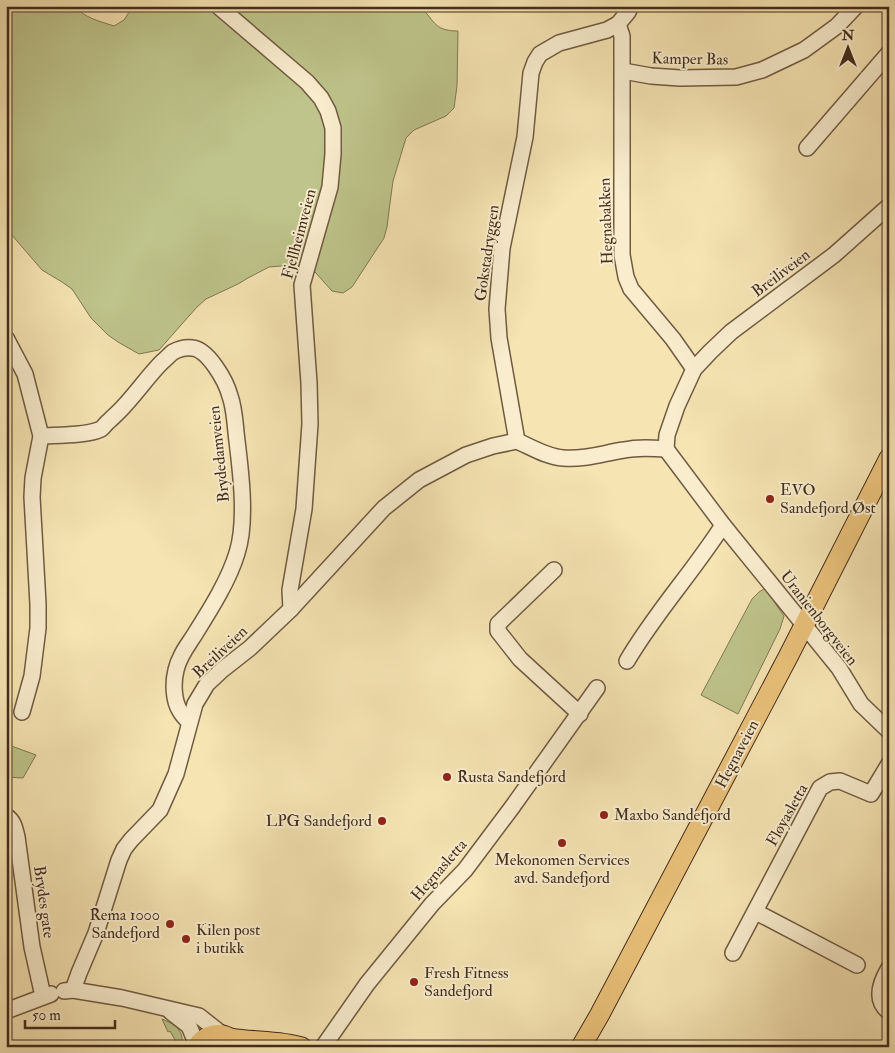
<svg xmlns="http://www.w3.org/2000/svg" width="895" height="1053" font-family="'IM FELL Double Pica',serif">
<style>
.green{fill:#bec48b;stroke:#807854}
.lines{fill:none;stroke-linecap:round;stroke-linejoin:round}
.minor-casing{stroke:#705b42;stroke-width:18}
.major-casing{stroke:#432d1c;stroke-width:21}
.minor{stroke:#f9edce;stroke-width:15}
.major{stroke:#ebc27a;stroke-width:19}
.poi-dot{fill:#8f2418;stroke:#f9edce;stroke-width:2}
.labels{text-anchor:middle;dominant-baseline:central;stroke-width:4;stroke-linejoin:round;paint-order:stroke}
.street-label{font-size:16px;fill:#432d1c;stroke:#f9edce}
.poi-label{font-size:16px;fill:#432d1c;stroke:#f9edce;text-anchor:start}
</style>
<rect width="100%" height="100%" fill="#f6e4b3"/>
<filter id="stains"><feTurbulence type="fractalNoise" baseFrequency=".004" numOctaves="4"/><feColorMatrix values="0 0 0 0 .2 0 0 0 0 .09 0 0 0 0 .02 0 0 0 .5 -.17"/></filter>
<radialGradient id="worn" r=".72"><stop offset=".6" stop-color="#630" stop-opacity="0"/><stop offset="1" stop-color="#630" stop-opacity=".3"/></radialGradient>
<g class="green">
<path d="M6 6H73C88 19 96 20 114 26L124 20 133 6H419C435 19 432 31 458 31L457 86 454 108 446 116 414 130 406 138 393 181 390 203 387 227 384 238 352 287 343 293 332 291 315 272 305 266 293 265 269 267 248 278 238 284 206 299 197 307 159 350 139 354 118 342 108 335 91 318 72 289 62 282 42 270 11 234 6 232Z"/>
<path d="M764 589 768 593 784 616 780 629 738 714 701 695 752 599 759 592Z"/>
<path d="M6 744 36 755 23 778 6 777Z"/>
<path d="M162 1019C176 1025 184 1030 182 1047H179L170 1031 168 1032Z"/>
</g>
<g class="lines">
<defs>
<g id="minor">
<path d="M218 6 307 82 321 98 328 111 333 128V154L330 187 302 285 309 383 310 424 304 509 290 590 291 609"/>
<path d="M631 6 628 12 618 24 607 30 559 43 540 54 535 62 531 73 525 137 502 248 497 309 499 338 517 441C531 447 547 457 563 458 584 460 604 453 624 450 638 447 652 448 666 449"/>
<path d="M618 24 622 36V255L626 277 631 289 673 339 694 369"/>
<path d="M623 71 651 76 680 78 736 77 762 70 804 50 837 26 856 6"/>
<path d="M807 148 889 53"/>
<path d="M6 338 25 374 41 436 33 478 32 497 38 604V628L32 676 22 712"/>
<path d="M41 436C56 435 87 436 101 429 104 427 106 423 109 421 114 416 120 411 125 405 138 391 149 375 162 362 166 359 169 355 173 352 179 349 186 347 192 348 208 349 226 381 230 396 235 410 235 426 237 441 241 474 247 522 237 553 229 580 210 610 195 634 188 645 179 656 176 670 173 682 173 700 180 711 182 715 186 719 189 722"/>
<path d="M666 449 723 525 839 668 861 704 889 731"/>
<path d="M666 449 667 435 677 406 694 369 710 352 731 332 834 255 889 206"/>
<path d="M554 570 498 624V631L520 659 580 714"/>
<path d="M627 661C655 613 693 572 723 525"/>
<path d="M6 816C14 821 15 829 17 837L32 947 43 996"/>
<path d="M756 912 857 965"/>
<path d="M733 953 820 788 830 782 840 781 871 794 889 764"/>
<path d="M889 968C880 983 874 1000 889 1012"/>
<path d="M73 990 79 973 96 933 119 860 124 849 131 840 160 810 176 774 195 704 207 684 222 670 250 648 271 628 291 609 384 508 419 480 466 455 493 446 517 441"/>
<path d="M64 991 73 990 122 998 199 1016 223 1035"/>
<path d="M6 1011 51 994"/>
<path d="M171 1012 189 1026 197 1045"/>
<path d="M323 1047 367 984 432 904 465 870 513 806 597 688"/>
</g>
<g id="major">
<path d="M231 1038C254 1042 279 1040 302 1047"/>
<path d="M197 1047C207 1031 227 1030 238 1047"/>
<path d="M581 1047 600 1014 789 655 889 458"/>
</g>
</defs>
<use href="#minor" class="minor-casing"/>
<use href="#major" class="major-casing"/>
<use href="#minor" class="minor"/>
<use href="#major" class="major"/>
</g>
<g class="poi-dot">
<circle cx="770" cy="499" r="5"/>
<circle cx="447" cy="777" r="5"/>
<circle cx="604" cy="815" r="5"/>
<circle cx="382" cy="821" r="5"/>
<circle cx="562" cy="843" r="5"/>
<circle cx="170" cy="924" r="5"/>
<circle cx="186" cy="939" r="5"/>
<circle cx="414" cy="982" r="5"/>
</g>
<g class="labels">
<g class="street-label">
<text transform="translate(690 59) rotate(1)">Kamper Bas</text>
<text transform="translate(606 221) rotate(-92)">Hegnabakken</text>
<text transform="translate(299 234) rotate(-75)">Fjellheimveien</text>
<text transform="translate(487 253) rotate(-82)">Gokstadryggen</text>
<text transform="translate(781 273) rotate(-37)">Breiliveien</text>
<text transform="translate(219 454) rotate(-96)">Brydedamveien</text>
<text transform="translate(819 618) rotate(52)">Uranienborgveien</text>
<text transform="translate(220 652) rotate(-43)">Breiliveien</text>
<text transform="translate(737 754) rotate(-62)">Hegnaveien</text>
<text transform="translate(787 815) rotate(-61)">Fløyasletta</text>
<text transform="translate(439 870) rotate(-49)">Hegnasletta</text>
<text transform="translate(44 902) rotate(82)">Brydes gate</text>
</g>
<g class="poi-label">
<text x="780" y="490">EVO<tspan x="780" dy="18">Sandefjord Øst</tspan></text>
<text x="457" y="777">Rusta Sandefjord</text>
<text x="614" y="815">Maxbo Sandefjord</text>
<text x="372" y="821" text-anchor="end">LPG Sandefjord</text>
<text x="562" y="860" text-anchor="middle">Mekonomen Services<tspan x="562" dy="18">avd. Sandefjord</tspan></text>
<text x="160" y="915" text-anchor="end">Rema 1000<tspan x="160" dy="18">Sandefjord</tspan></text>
<text x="196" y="930">Kilen post<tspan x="196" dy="18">i butikk</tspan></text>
<text x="424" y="973">Fresh Fitness<tspan x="424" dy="18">Sandefjord</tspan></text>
</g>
</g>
<rect width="895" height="1053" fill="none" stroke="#f6e4b3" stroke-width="25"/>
<rect x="8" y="8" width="880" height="1038" fill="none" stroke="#432d1c" stroke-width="2.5"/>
<rect x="12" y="12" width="870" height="1028" fill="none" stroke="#432d1c"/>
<g transform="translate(848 48)" stroke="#f9edce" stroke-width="4" paint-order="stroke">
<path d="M0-4L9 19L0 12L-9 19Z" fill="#432d1c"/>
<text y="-8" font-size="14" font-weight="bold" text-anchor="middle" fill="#432d1c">N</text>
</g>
<path d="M25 1020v8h90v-8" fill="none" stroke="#432d1c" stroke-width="2.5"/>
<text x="32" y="1020" font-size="15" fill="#432d1c" stroke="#f9edce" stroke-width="4" paint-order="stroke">50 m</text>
<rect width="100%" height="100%" filter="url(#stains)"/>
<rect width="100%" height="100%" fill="url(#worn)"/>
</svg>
